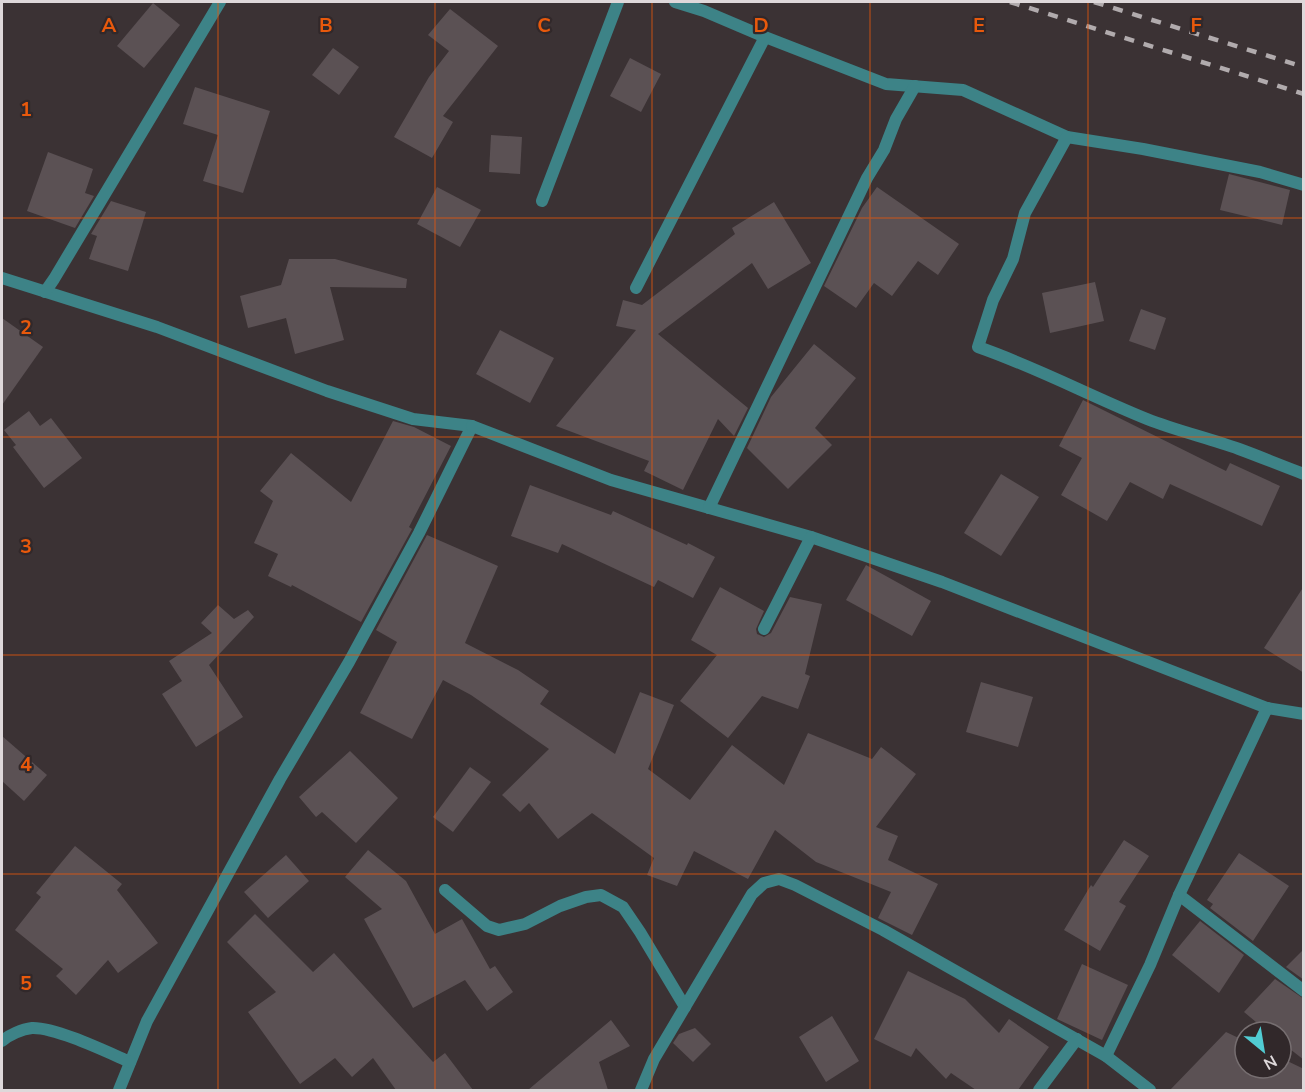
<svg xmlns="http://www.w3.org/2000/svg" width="1305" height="1092" font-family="'Nunito Sans',sans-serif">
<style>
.building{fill:#5b5154}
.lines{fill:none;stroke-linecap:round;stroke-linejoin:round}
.minor{stroke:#3d8387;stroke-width:12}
.rail{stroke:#b1abad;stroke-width:4.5;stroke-dasharray:10 10;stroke-linecap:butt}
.grid{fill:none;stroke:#e8590c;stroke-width:1.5;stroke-opacity:0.55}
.grid-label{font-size:20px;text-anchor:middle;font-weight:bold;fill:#e8590c;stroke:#31282a;stroke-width:4.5;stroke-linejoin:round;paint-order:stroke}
</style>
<rect width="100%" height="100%" fill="#3b3234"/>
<g class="building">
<path d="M153 3 180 25 144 68 117 46Z"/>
<path d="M450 9 498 46 443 116 453 122 432 158 394 137 429 77 449 51 428 35Z"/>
<path d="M333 48 359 67 339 95 312 75Z"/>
<path d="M630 58 661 74 641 112 610 96Z"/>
<path d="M195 87 270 111 243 193 203 181 218 135 183 124Z"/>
<path d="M491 135 522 137 520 174 489 172Z"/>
<path d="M48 152 93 169 85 193 94 196 75 228 27 211Z"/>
<path d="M1229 174 1290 190 1282 225 1220 210Z"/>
<path d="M437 187 481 210 460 247 417 224Z"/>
<path d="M877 187 959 244 938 275 918 261 892 296 874 283 856 308 824 286 862 208Z"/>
<path d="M111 201 146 212 128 271 89 259 97 236 91 234Z"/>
<path d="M774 202 811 263 768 289 752 263 658 334 748 408 734 436 718 419 683 490 644 471 649 461 556 426 636 330 616 326 623 300 642 305 735 234 732 228Z"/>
<path d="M289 259H335L407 279 406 288 330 287 344 340 295 354 286 318 248 328 240 296 281 285Z"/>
<path d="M1095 282 1104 321 1050 333 1042 293Z"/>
<path d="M1141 309 1166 318 1155 350 1129 341Z"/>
<path d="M2 318 43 347 2 405Z"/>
<path d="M500 330 554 358 530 403 476 374Z"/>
<path d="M814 344 856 378 815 428 832 445 788 489 747 448 771 397Z"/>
<path d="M1083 400 1226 471 1230 463 1280 486 1262 526 1170 484 1163 499 1130 482 1107 521 1061 495 1082 458 1059 446Z"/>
<path d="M29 411 40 426 51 418 82 458 44 488 13 447 16 445 4 430Z"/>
<path d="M393 421 414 427 451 446 409 527 412 529 361 622 292 585 291 587 268 576 278 554 254 543 273 501 260 491 291 453 351 502Z"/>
<path d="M1001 474 1039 497 1001 556 964 533Z"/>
<path d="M530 485 611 515 613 511 687 545 688 543 715 557 693 598 658 580 654 587 562 544 558 553 511 536Z"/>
<path d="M427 535 498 566 465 643 518 670 549 691 540 704 615 754 640 692 674 705 648 769 690 800 732 745 784 785 808 733 872 759 881 747 916 774 876 827 898 836 888 860 938 884 912 935 878 918 891 892 816 862 775 830 748 879 694 851 677 886 647 875 654 858 592 813 558 839 529 803 520 812 502 795 549 749 471 695 443 680 412 739 360 713 397 642 376 630Z"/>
<path d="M866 565 931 601 912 636 846 600Z"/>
<path d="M1304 586V673L1264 648Z"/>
<path d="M720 587 764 611 756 629 757 634 764 637 771 633 790 597 822 604 805 674 810 676 798 709 762 696 728 738 680 701 717 655 691 640Z"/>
<path d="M218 605 234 619 248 610 254 617 209 665 243 717 196 747 162 694 182 681 169 661 212 633 201 623Z"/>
<path d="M981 682 1033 697 1018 747 966 732Z"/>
<path d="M2 736 47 775 24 801 2 781Z"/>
<path d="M350 751 398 798 356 843 322 812 316 817 299 797Z"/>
<path d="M470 767 491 782 453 832 433 817Z"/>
<path d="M1124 840 1149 856 1119 902 1126 906 1100 951 1064 930 1091 885 1093 887Z"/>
<path d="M75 846 122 884 117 890 158 943 118 973 108 960 76 995 56 976 63 969 15 930 41 897 36 893Z"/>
<path d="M368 850 406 881 435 934 462 919 490 969 495 966 513 992 487 1011 465 980 413 1008 364 919 382 909 345 877Z"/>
<path d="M1239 853 1289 886 1253 941 1210 908 1213 904 1207 900Z"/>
<path d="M286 855 309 881 268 918 244 892Z"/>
<path d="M255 914 313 972 334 953 433 1062 445 1053 473 1090H396L373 1058 352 1077 335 1058 300 1084 248 1012 276 992 227 942Z"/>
<path d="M1200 921 1244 955 1219 993 1172 955Z"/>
<path d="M1304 949V980L1286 967Z"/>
<path d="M1082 964 1128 985 1102 1040 1057 1019Z"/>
<path d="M908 971 965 999 999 1033 1009 1019 1049 1047 1018 1090H976L951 1073 946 1079 916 1048 911 1057 874 1039Z"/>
<path d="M1275 979 1304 999V1060L1281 1042V1032H1268L1244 1012Z"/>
<path d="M832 1016 859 1061 826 1082 799 1037Z"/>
<path d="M611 1020 630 1046 599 1062 608 1090H528Z"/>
<path d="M695 1028 711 1044 693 1062 673 1043 679 1034Z"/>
<path d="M1226 1032 1245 1041V1068H1281V1058L1304 1069V1090H1170Z"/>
</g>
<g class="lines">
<g class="minor">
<path d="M675 2 704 11 765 37 886 84 963 90 1067 137 1143 149 1260 172 1304 185"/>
<path d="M1067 137 1025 213 1013 259 993 300 978 347C1036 367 1090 396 1147 419 1177 431 1209 438 1239 449 1261 457 1282 466 1304 474"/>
<path d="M542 201 618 2"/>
<path d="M2 278 157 327 327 391 413 419 472 426 419 533 349 662 280 779 147 1021 119 1090"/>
<path d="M636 288 765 37"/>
<path d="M45 292 54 279 220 2"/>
<path d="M472 426 611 480 811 537 942 582 1267 708 1304 714"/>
<path d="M709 508 867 178 884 150 896 119 915 86"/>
<path d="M764 629 811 537"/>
<path d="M445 890 487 926 499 930 525 924 560 906 586 897 601 895 623 907 640 932 685 1007"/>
<path d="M1179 895 1304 991"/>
<path d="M2 1041C9 1035 22 1029 32 1028 55 1027 107 1052 130 1062"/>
<path d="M1106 1056 1150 1090"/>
<path d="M641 1090 654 1059 752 894 764 883 779 879 795 885 883 930 1106 1056 1150 965 1179 895 1267 708"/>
<path d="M1039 1090 1077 1039"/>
</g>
<g class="rail">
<path d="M1010 2 1304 94"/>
<path d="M1094 2 1304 67"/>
</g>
</g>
<path class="grid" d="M218 2V1090M435 2V1090M652 2V1090M870 2V1090M1088 2V1090M2 218H1304M2 437H1304M2 655H1304M2 874H1304"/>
<g class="grid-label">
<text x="109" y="32">A</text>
<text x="326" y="32">B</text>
<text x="544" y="32">C</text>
<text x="761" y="32">D</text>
<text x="979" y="32">E</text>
<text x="1196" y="32">F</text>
<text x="26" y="116">1</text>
<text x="26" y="334">2</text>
<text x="26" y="553">3</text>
<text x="26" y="771">4</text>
<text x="26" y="990">5</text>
</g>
<rect width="1305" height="1092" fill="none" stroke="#ded8da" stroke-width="6"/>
<g transform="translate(1263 1050) rotate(150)"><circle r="28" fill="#31282a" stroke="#766e70" stroke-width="1.5"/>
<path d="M0-4.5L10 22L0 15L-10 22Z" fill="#51ccd3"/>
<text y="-9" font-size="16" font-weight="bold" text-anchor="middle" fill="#ded8da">N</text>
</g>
</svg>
